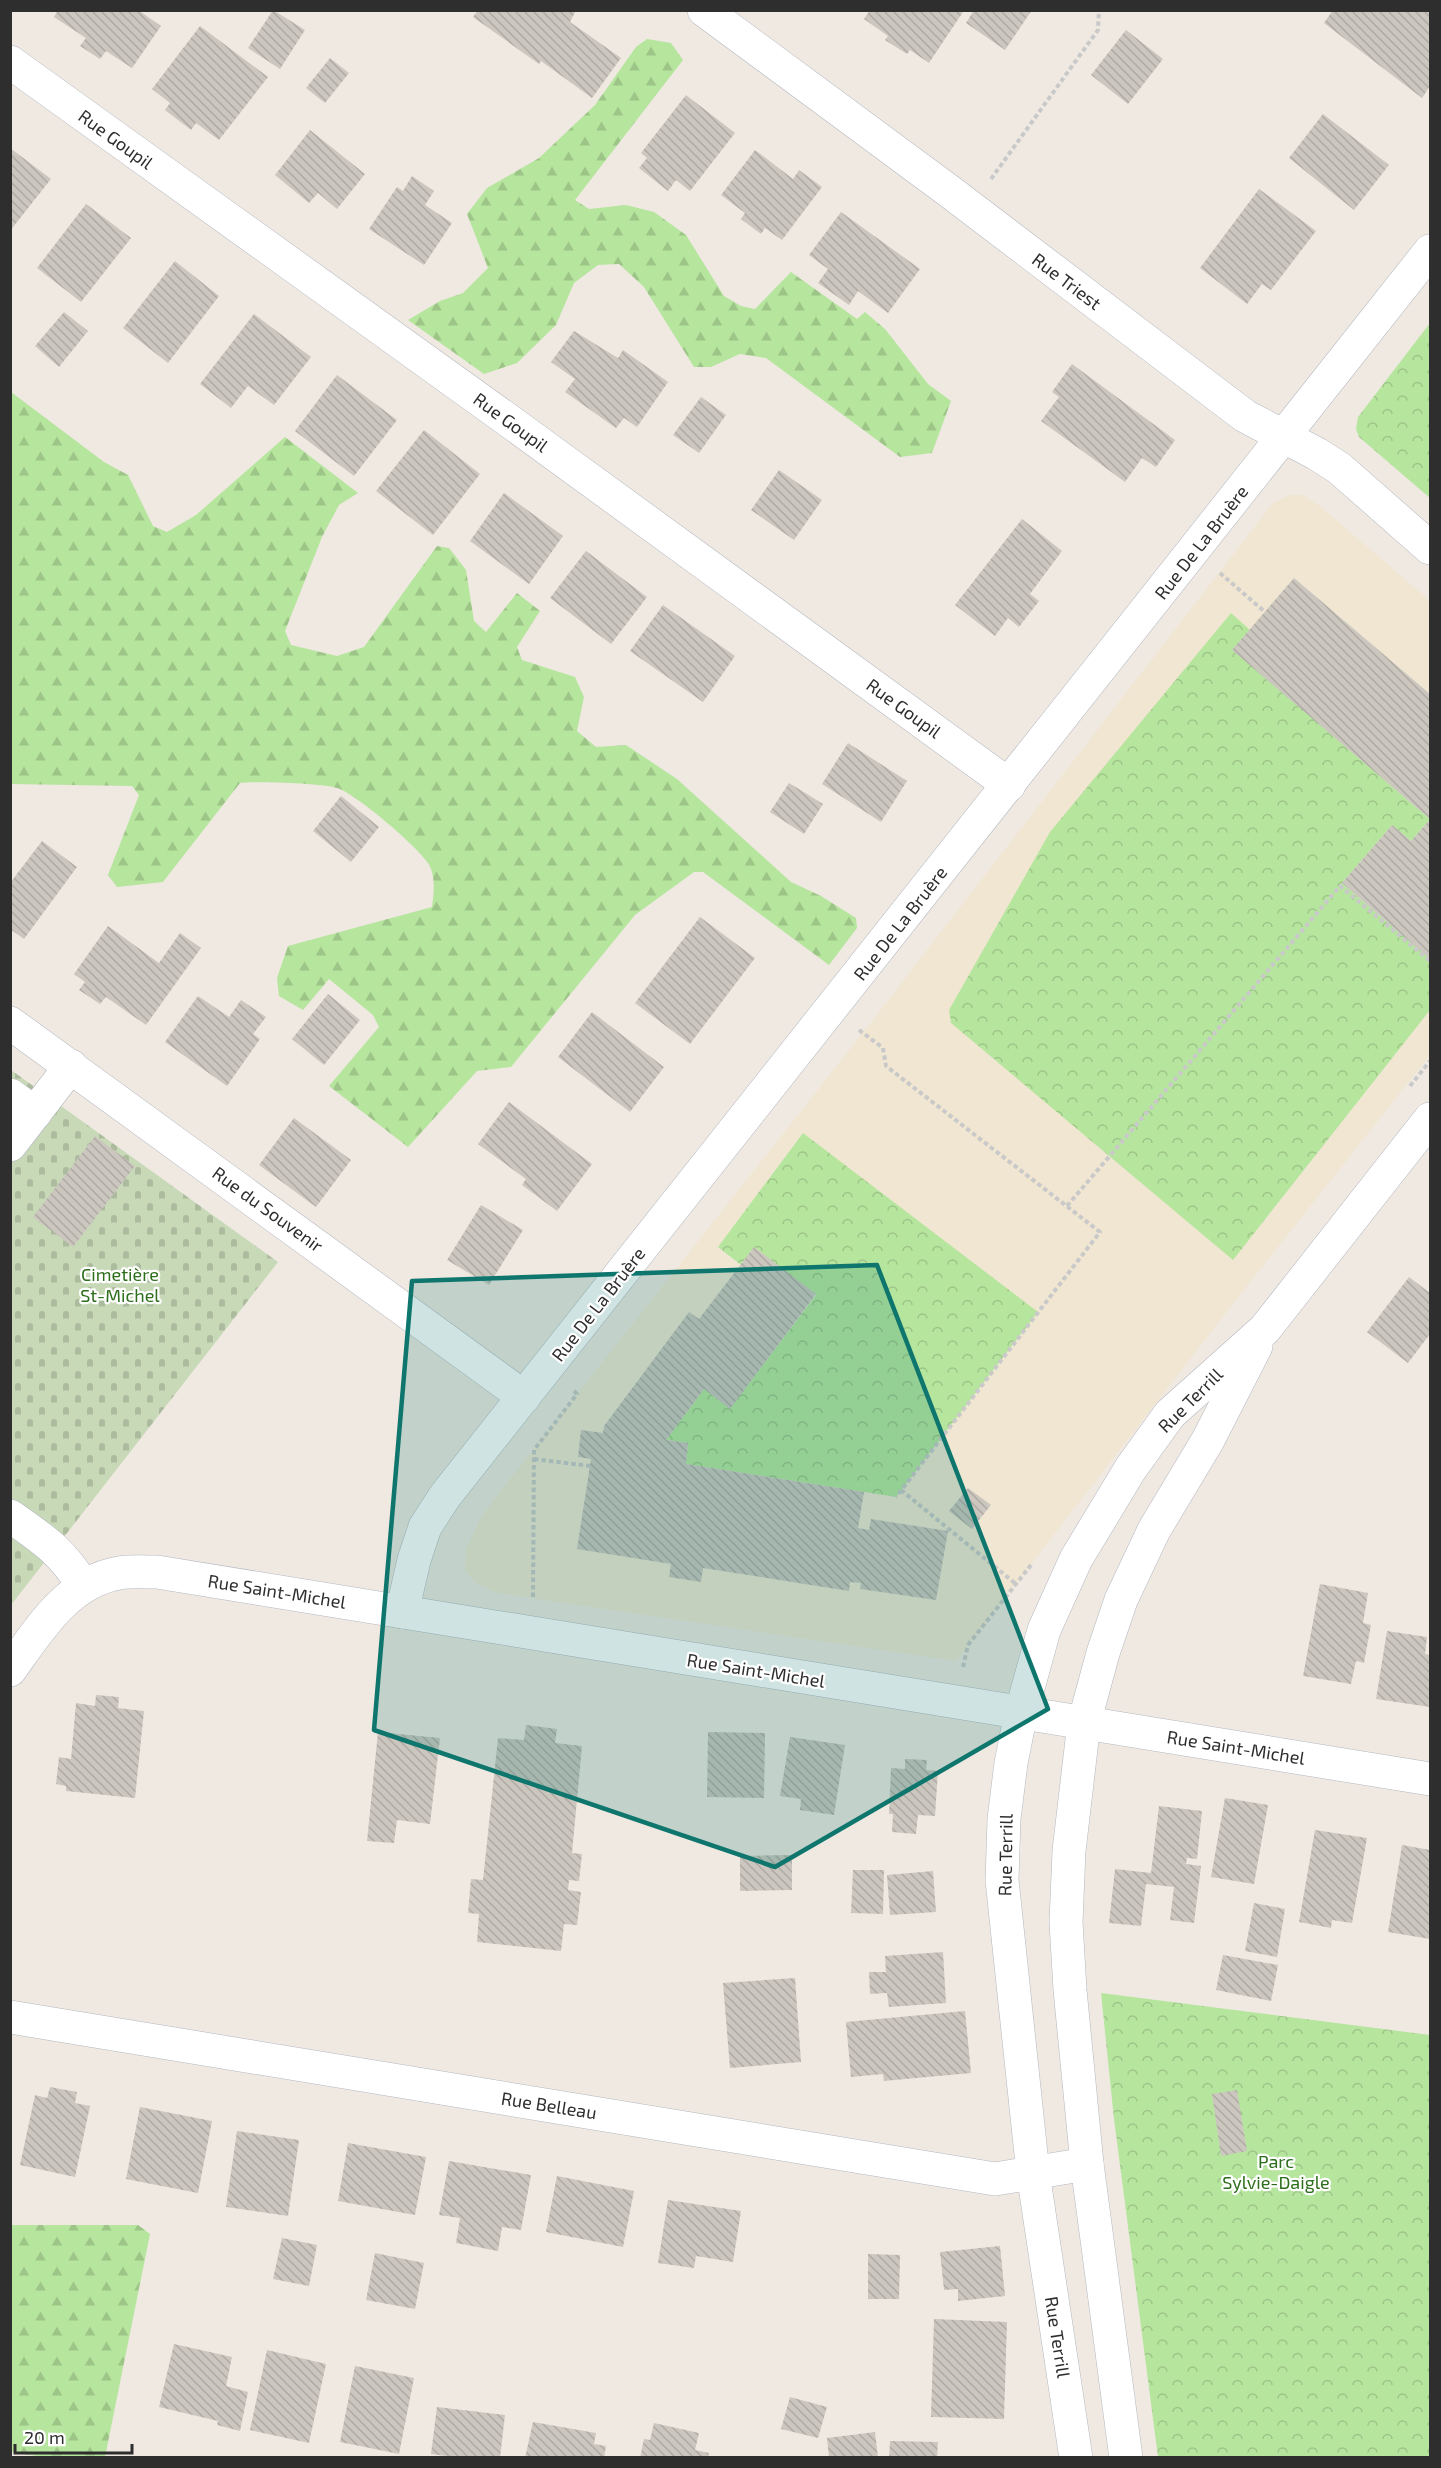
<svg xmlns="http://www.w3.org/2000/svg" width="1441" height="2468" font-family="'Exo 2',sans-serif">
<style>
.education{fill:#f0e6d1;fill-rule:evenodd}
.forest{fill:url(#forest-firs)}
.cemetery{fill:url(#cemetery-stones)}
.park{fill:url(#park-crowns)}
.building{fill:url(#building-back-hatch)}
.lines{fill:none;stroke-linecap:round;stroke-linejoin:round}
.minor-casing{stroke:#b4b7c1;stroke-width:34}
.path{stroke:#c9c9c9;stroke-width:4;stroke-dasharray:4.5 3;stroke-linecap:butt}
.minor{stroke:#fff;stroke-width:33}
.marked{fill:#0f766e;fill-opacity:0.2;stroke:#0f766e;stroke-width:4.5;stroke-linejoin:round}
.labels{text-anchor:middle;dominant-baseline:central;stroke-width:4.5;stroke-linejoin:round;paint-order:stroke}
.street-label{font-size:18px;fill:#2e2e2e;stroke:#fff}
.park-label{font-size:18px;fill:#2c6e1b;stroke:#fff}
</style>
<defs>
<pattern id="forest-firs" width="22" height="20" patternUnits="userSpaceOnUse" patternTransform="scale(1.5)"><rect width="22" height="20" fill="#b6e59e"/><path d="M5 1l3.5 6h-7zM16 11l3.5 6h-7z" fill="#9dc588"/></pattern>
<pattern id="cemetery-stones" width="16" height="16" patternUnits="userSpaceOnUse" patternTransform="scale(1.5)"><rect width="16" height="16" fill="#c8d9b8"/><path d="M2 7V4a2 2 0 0 1 4 0v3zM10 15v-3a2 2 0 0 1 4 0v3z" fill="#acbb9e"/></pattern>
<pattern id="park-crowns" width="20" height="18" patternUnits="userSpaceOnUse" patternTransform="scale(1.5)"><rect width="20" height="18" fill="#b6e59e"/><path d="M2 6a3 3 0 1 1 6 0M12 15a3 3 0 1 1 6 0" fill="none" stroke="#9dc588"/></pattern>
<pattern id="building-back-hatch" width="6" height="6" patternUnits="userSpaceOnUse" patternTransform="scale(1.5)"><rect width="6" height="6" fill="#cbc7bf"/><path d="M-1 5l2 2M0 0l6 6M5-1l2 2" fill="none" stroke="#afaba4"/></pattern>
</defs>
<rect width="100%" height="100%" fill="#efe9e1"/>
<path class="education" d="M1290 495H1302L1320 506 1430 601V694L1294 578 1250 630 1230 614 1233 1260 1430 1010V1055L1228 1310 956 1661 498 1593 476 1583 465 1570 466 1550 478 1523 492 1502 869 1025 1273 503ZM803 1133 1029 1325 896 1497 864 1492 858 1528 869 1530 872 1519 947 1531 936 1600 860 1589 861 1583 850 1582 848 1591 703 1568 701 1581 671 1564 577 1548 591 1459 578 1457 581 1430 603 1433 604 1426 689 1312 699 1319 740 1265 718 1247ZM968 1488 991 1506 973 1529 949 1511Z"/>
<g class="forest">
<path d="M647 39 671 43 683 60 575 200 589 209 626 205 654 212 686 235 724 296 741 306 755 309 791 272 857 319 865 312 885 329 928 384 951 401 932 453 900 457 766 358 740 354 711 367H694L644 287 619 264 598 265 574 283 556 325 517 363 484 374 408 320 440 301 463 293 488 268 467 214 487 188 539 158 595 105 636 47Z"/>
<path d="M11 392 104 462 128 475 153 526 167 532 196 515 285 437 358 493 339 505 322 537 285 631 291 645 337 656 364 647 437 546 449 548 466 570 474 621 486 632 517 593 540 611 517 647 522 660 575 677 584 697 577 731 596 747 626 745 677 779 791 882 821 896 856 918 857 928 829 965 703 872H694L635 915 511 1067 477 1071 408 1147 329 1086 379 1027 373 1015 329 979 303 1010 279 996 277 978 288 946 432 907C434 892 436 876 428 863 416 845 360 798 340 789 329 783 254 781 240 783L163 882 117 887 108 875 139 795 132 786 11 784Z"/>
<path d="M11 2225H138L150 2234 105 2457H43L11 2452Z"/>
</g>
<path class="cemetery" d="M11 1070 278 1262 11 1605Z"/>
<g class="park">
<path d="M1430 323V498L1359 437 1356 429 1358 417Z"/>
<path d="M1231 613 1250 630 1233 650 1430 819 1411 841 1392 825 1342 883 1430 959V1010L1233 1260 951 1023 949 1010 1050 832Z"/>
<path d="M803 1133 1038 1312 896 1497 686 1464 688 1443 666 1440 704 1389 730 1408 816 1295 754 1247 741 1265 718 1247Z"/>
<path d="M1101 1993 1430 2035V2457H1158L1114 2119Z"/>
</g>
<g class="building">
<path d="M58 10H138L161 26 132 68 106 51 100 59 80 46 86 38 54 17Z"/>
<path d="M273 10 305 30 280 69 248 48Z"/>
<path d="M478 10H576L570 22 621 58 592 98 541 61 539 64 473 17Z"/>
<path d="M870 10H961L963 12 929 63 910 50 907 54 885 40 888 36 864 19Z"/>
<path d="M974 10H1032L1005 50 966 23Z"/>
<path d="M1333 10H1430V86L1422 98 1324 23Z"/>
<path d="M200 26 268 77 219 140 196 123 191 130 165 110 170 103 152 89Z"/>
<path d="M1126 30 1163 59 1128 104 1091 75Z"/>
<path d="M330 58 349 73 325 103 306 88Z"/>
<path d="M686 95 735 133 690 191 676 180 668 191 639 168 647 158 641 153Z"/>
<path d="M1323 114 1389 165 1354 210 1289 158Z"/>
<path d="M310 130 365 174 337 209 318 193 309 203 275 175Z"/>
<path d="M10 148 51 179 10 231Z"/>
<path d="M755 150 793 179 799 170 822 187 782 240 765 228 761 234 741 219 745 213 721 195Z"/>
<path d="M412 176 434 191 425 205 452 223 424 265 369 229 397 187 403 191Z"/>
<path d="M1259 189 1316 231 1271 290 1262 284 1247 304 1200 268Z"/>
<path d="M86 204 131 238 81 302 37 268Z"/>
<path d="M841 212 920 269 888 313 858 291 849 305 818 283 828 269 809 255Z"/>
<path d="M175 261 219 296 168 363 123 328Z"/>
<path d="M64 312 88 331 59 367 35 346Z"/>
<path d="M254 314 311 357 274 405 248 386 231 408 200 384Z"/>
<path d="M574 331 618 358 623 350 668 382 637 427 624 418 616 428 565 392 575 379 551 362Z"/>
<path d="M1072 364 1175 440 1156 467 1142 458 1125 482 1041 421 1059 397 1052 392Z"/>
<path d="M337 375 397 420 354 476 295 431Z"/>
<path d="M701 397 726 415 699 453 673 435Z"/>
<path d="M424 430 480 474 433 535 376 491Z"/>
<path d="M779 470 822 500 794 540 751 510Z"/>
<path d="M504 493 563 536 529 584 470 541Z"/>
<path d="M1022 519 1062 551 1030 594 1039 601 1019 627 1008 618 995 636 955 605Z"/>
<path d="M586 551 647 597 611 644 550 598Z"/>
<path d="M1294 578 1430 694V819L1232 650Z"/>
<path d="M663 605 735 656 703 702 630 651Z"/>
<path d="M848 743 907 781 881 822 822 784Z"/>
<path d="M789 783 823 804 804 834 770 812Z"/>
<path d="M341 796 379 827 351 862 313 831Z"/>
<path d="M1430 819V959L1342 883 1392 825 1411 841Z"/>
<path d="M42 841 77 867 24 939 10 929V883Z"/>
<path d="M700 917 755 958 690 1044 635 1003Z"/>
<path d="M108 926 159 963 180 933 201 948 146 1025 106 997 100 1004 79 990 85 982 74 974Z"/>
<path d="M328 994 360 1020 324 1065 292 1039Z"/>
<path d="M198 996 229 1017 241 1000 266 1017 253 1034 260 1039 227 1086 165 1042Z"/>
<path d="M592 1012 664 1067 630 1112 558 1057Z"/>
<path d="M509 1102 592 1164 557 1211 522 1185 526 1179 478 1144Z"/>
<path d="M294 1118 351 1160 316 1207 259 1165Z"/>
<path d="M95 1136 135 1166 73 1247 33 1217Z"/>
<path d="M481 1205 523 1230 489 1285 447 1260Z"/>
<path d="M754 1247 816 1294 730 1409 704 1389 666 1440 688 1443 686 1464 864 1492 858 1528 869 1530 871 1519 948 1531 936 1600 860 1589 861 1583 850 1582 849 1591 703 1568 701 1582 669 1577 671 1564 577 1549 591 1459 578 1457 581 1430 603 1433 604 1426 689 1312 699 1319Z"/>
<path d="M1409 1277 1430 1293V1334L1408 1363 1367 1332Z"/>
<path d="M968 1488 991 1505 972 1529 949 1511Z"/>
<path d="M1320 1584 1368 1593 1363 1623 1371 1625 1364 1663 1356 1661 1351 1684 1303 1676Z"/>
<path d="M1387 1631 1427 1637 1425 1654 1430 1655V1707L1376 1699Z"/>
<path d="M96 1695 119 1697 118 1708 144 1711 135 1798 66 1791V1786L56 1784 59 1757 71 1759 76 1703 95 1706Z"/>
<path d="M526 1725 557 1729 555 1743 582 1746 572 1853 582 1854 579 1881 569 1880 568 1890 581 1892 577 1925 564 1924 561 1951 477 1942 479 1914 468 1913 471 1879 483 1880 498 1738 524 1740Z"/>
<path d="M378 1732 440 1738 430 1824 397 1820 394 1843 367 1841Z"/>
<path d="M708 1732 765 1733 764 1798 707 1797Z"/>
<path d="M790 1737 845 1745 834 1815 800 1810 801 1799 780 1796Z"/>
<path d="M905 1759 927 1760 926 1770 938 1771 935 1816 918 1815 916 1834 892 1832 893 1814H889L891 1768 905 1769Z"/>
<path d="M1225 1798 1268 1805 1254 1884 1211 1877Z"/>
<path d="M1159 1806 1202 1811 1197 1859 1187 1858 1186 1864 1201 1866 1194 1923 1170 1920 1174 1887 1146 1884 1141 1926 1109 1923 1115 1869 1151 1873Z"/>
<path d="M1315 1830 1367 1838 1352 1923 1332 1920 1331 1928 1299 1922Z"/>
<path d="M1402 1845 1430 1850V1939L1388 1932Z"/>
<path d="M792 1855V1890L740 1891V1856Z"/>
<path d="M853 1870H884L883 1914 851 1913Z"/>
<path d="M933 1871 936 1912 890 1915 887 1875Z"/>
<path d="M1254 1903 1285 1909 1277 1957 1245 1951Z"/>
<path d="M943 1952 946 2003 889 2007 887 1993 870 1994 869 1972H886L885 1956Z"/>
<path d="M1223 1955 1278 1965 1271 2001 1216 1990Z"/>
<path d="M795 1978 801 2062 730 2068 723 1983Z"/>
<path d="M965 2011 971 2073 884 2081 883 2074 851 2077 846 2022Z"/>
<path d="M50 2087 77 2092 75 2103 90 2106 75 2177 20 2165 35 2095 47 2098Z"/>
<path d="M1237 2090 1247 2151 1221 2156 1212 2094Z"/>
<path d="M140 2107 212 2121 198 2193 126 2179Z"/>
<path d="M237 2131 299 2140 288 2216 226 2207Z"/>
<path d="M348 2143 426 2157 415 2215 338 2201Z"/>
<path d="M449 2161 531 2175 521 2230 502 2227 498 2251 456 2243 460 2218 439 2215Z"/>
<path d="M557 2176 634 2191 623 2247 546 2232Z"/>
<path d="M668 2200 741 2211 733 2262 696 2256 694 2268 658 2263Z"/>
<path d="M282 2238 317 2245 309 2286 273 2279Z"/>
<path d="M1000 2246 1005 2296 958 2301V2289L944 2290 940 2252Z"/>
<path d="M375 2253 424 2263 415 2309 366 2300Z"/>
<path d="M868 2254 900 2255 899 2299H868Z"/>
<path d="M934 2319 1007 2322 1004 2419 931 2417Z"/>
<path d="M174 2344 232 2357 226 2386 248 2392 240 2431 217 2425 218 2421 159 2407Z"/>
<path d="M267 2350 326 2364 309 2443 250 2430Z"/>
<path d="M355 2366 414 2378 399 2454 340 2442Z"/>
<path d="M790 2397 827 2407 818 2438 781 2429Z"/>
<path d="M437 2407 505 2415 500 2458H462L431 2454Z"/>
<path d="M533 2422 596 2433 594 2444 606 2446 604 2458H525Z"/>
<path d="M654 2423 699 2433 695 2450 709 2453 708 2458H640L644 2439 650 2440Z"/>
<path d="M875 2432 878 2458H829L827 2438Z"/>
<path d="M890 2441 938 2442 937 2458H889Z"/>
</g>
<g class="lines">
<defs>
<g id="minor">
<path d="M704 10 949 191 1245 416 1317 454 1339 468 1430 548"/>
<path d="M10 62 501 415 1009 785"/>
<path d="M10 1023 524 1397"/>
<path d="M10 1095 35 1113"/>
<path d="M10 1145 71 1066"/>
<path d="M10 1516C43 1539 62 1551 83 1586"/>
<path d="M402 1612 414 1560 425 1527 445 1496 1430 251"/>
<path d="M10 1670C38 1631 67 1582 119 1573 131 1571 145 1572 157 1572L1430 1779"/>
<path d="M10 2017 995 2179 1087 2164"/>
<path d="M1076 2458 1033 2173 1002 1880 1004 1819 1011 1763 1021 1713 1044 1630 1076 1559 1131 1468 1170 1414 1265 1329 1430 1119"/>
<path d="M1126 2458 1087 2164 1070 1990 1066 1922 1069 1851 1084 1723 1103 1653 1121 1600 1154 1530 1208 1440 1256 1346"/>
</g>
</defs>
<use href="#minor" class="minor-casing"/>
<g class="path">
<path d="M991 179 1098 30 1099 10"/>
<path d="M1220 573 1265 612"/>
<path d="M859 1030 883 1048 886 1066 1100 1232 896 1497"/>
<path d="M1410 1086 1430 1061"/>
<path d="M1067 1206 1340 886 1430 961"/>
<path d="M534 1459 590 1466"/>
<path d="M901 1490 1016 1584"/>
<path d="M533 1597 534 1450 577 1394 573 1390"/>
<path d="M963 1667 968 1645 1031 1565"/>
</g>
<use href="#minor" class="minor"/>
</g>
<path class="marked" d="M877 1265 1048 1709 775 1867 374 1730 412 1281Z"/>
<g class="labels">
<g class="street-label">
<text transform="translate(116 139) rotate(36)">Rue Goupil</text>
<text transform="translate(1067 281) rotate(37)">Rue Triest</text>
<text transform="translate(511 422) rotate(36)">Rue Goupil</text>
<text transform="translate(1201 542) rotate(-52)">Rue De La Bruère</text>
<text transform="translate(904 708) rotate(36)">Rue Goupil</text>
<text transform="translate(900 923) rotate(-52)">Rue De La Bruère</text>
<text transform="translate(268 1209) rotate(36)">Rue du Souvenir</text>
<text transform="translate(598 1304) rotate(-52)">Rue De La Bruère</text>
<text transform="translate(1190 1400) rotate(-45)">Rue Terrill</text>
<text transform="translate(277 1591) rotate(9)">Rue Saint-Michel</text>
<text transform="translate(756 1670) rotate(9)">Rue Saint-Michel</text>
<text transform="translate(1236 1747) rotate(9)">Rue Saint-Michel</text>
<text transform="translate(1005 1855) rotate(-89)">Rue Terrill</text>
<text transform="translate(549 2105) rotate(9)">Rue Belleau</text>
<text transform="translate(1058 2337) rotate(81)">Rue Terrill</text>
</g>
<g class="park-label">
<text x="120" y="1274">Cimetière<tspan x="120" dy="21">St-Michel</tspan></text>
<text x="1276" y="2161">Parc<tspan x="1276" dy="21">Sylvie-Daigle</tspan></text>
</g>
</g>
<rect width="1441" height="2468" fill="none" stroke="#2e2e2e" stroke-width="24"/>
<path d="M15 2444v9h117v-9" fill="none" stroke="#2e2e2e" stroke-width="3"/>
<text x="24" y="2444" font-size="18" fill="#2e2e2e" stroke="#ffffff" stroke-width="4.5" paint-order="stroke">20 m</text>
</svg>
